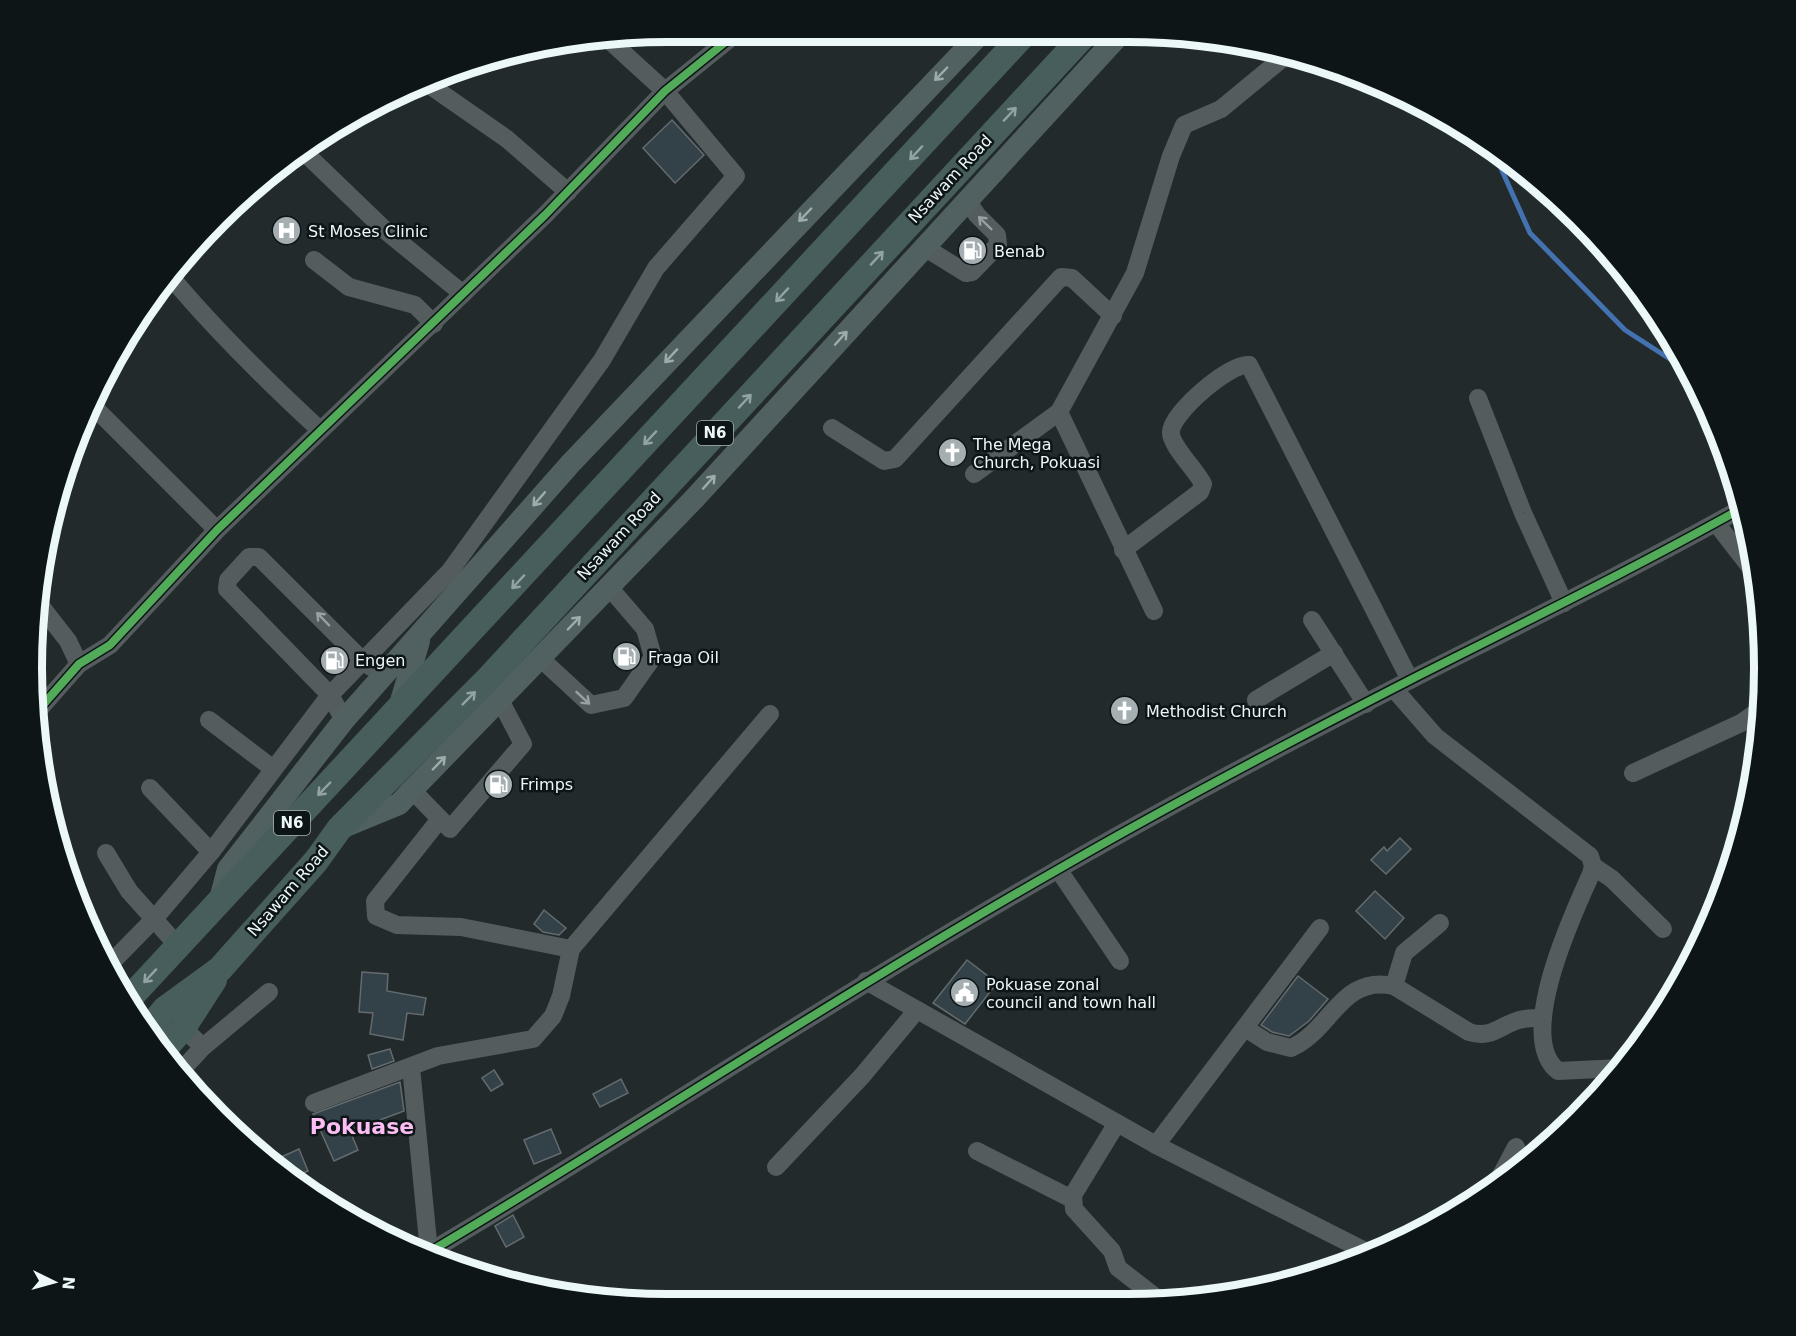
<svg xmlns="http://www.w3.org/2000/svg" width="1796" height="1336" font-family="'DejaVu Sans',sans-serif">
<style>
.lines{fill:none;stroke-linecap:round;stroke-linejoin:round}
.stream{stroke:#4471af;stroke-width:5}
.building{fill:#334148;stroke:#646b6e;stroke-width:1.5}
.minor{stroke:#545c5d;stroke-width:18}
.major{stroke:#516161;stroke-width:22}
.highway{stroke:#475e5d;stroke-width:26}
.cycleway-casing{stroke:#0d1516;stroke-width:11}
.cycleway{stroke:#51ab58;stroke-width:8}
.oneway{stroke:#9eacac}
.oneway2{stroke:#91a3a3}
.oneway3{stroke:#98a2a3}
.labels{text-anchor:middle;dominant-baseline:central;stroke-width:5;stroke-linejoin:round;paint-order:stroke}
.shield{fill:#0d1516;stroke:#a9b3b4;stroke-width:1.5}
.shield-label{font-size:15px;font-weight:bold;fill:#ecf7f8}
.street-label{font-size:16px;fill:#ecf7f8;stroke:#0d1516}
.poi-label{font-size:16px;fill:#ecf7f8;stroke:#0d1516;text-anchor:start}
.district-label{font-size:22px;font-weight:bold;fill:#fbbdf3;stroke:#0d1516}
.rim{fill:none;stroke:#ecf7f8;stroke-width:8}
</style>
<rect width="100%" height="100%" fill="#222a2c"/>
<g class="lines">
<path class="stream" d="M1496 150 1495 155 1530 233 1625 330 1690 372"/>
</g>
<g class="building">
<path d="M672 120 704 155 675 183 643 148Z"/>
<path d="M1400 838 1411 849 1386 874 1371 860 1384 847 1387 851Z"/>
<path d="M1375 891 1404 918 1385 939 1356 911Z"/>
<path d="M544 910 566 928 559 935 543 932 534 924Z"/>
<path d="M967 960 997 983 965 1024 933 1003Z"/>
<path d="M362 972 388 974 387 991 426 998 423 1015 407 1013 403 1040 370 1034 373 1013 359 1012Z"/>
<path d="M1298 976 1328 999 1309 1021 1289 1036 1272 1032 1261 1025Z"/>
<path d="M390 1049 394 1061 372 1069 368 1055Z"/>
<path d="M494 1070 503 1084 491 1091 482 1078Z"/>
<path d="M621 1079 628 1093 600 1107 593 1094Z"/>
<path d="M400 1082 404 1111 350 1131 358 1150 334 1161 313 1114Z"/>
<path d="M551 1129 561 1153 534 1164 524 1140Z"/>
<path d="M299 1149 308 1171 292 1178 270 1162Z"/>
<path d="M513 1215 524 1237 506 1247 495 1226Z"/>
</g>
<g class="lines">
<g class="minor">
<path d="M428 84 507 139 568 192"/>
<path d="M304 152 386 231 463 294"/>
<path d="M924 247 966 273 972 272 998 245 997 235 977 215 967 200"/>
<path d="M314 260 349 287 415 305 434 324"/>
<path d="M170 276C216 331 267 381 320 430"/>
<path d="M1478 398 1523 513 1564 603"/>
<path d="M91 404 217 530"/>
<path d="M1059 412 1154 611"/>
<path d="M832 428 884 461 895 459 1061 277 1072 278 1113 316"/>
<path d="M974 474 1059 412 1135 273 1171 156 1184 125 1221 109 1289 53"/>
<path d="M1716 523 1754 572"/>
<path d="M1123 550 1200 492 1203 484C1197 471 1170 445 1171 432 1171 413 1231 362 1249 365L1410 680"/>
<path d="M40 605 68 641 79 664"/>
<path d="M1312 620 1366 704"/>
<path d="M540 658 591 705 624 698 653 657 645 629 609 587"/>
<path d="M1394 689 1435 736 1590 856 1593 866 1591 874C1573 914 1515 1037 1558 1071L1621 1068"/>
<path d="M1256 700 1334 653"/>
<path d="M34 715 79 664 110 645 217 530 545 215 665 91 738 32"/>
<path d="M209 720 272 768"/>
<path d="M344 720 330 695 227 589 228 580 249 557H259L363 661 371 667"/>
<path d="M1633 773 1741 723 1760 710"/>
<path d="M150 788 211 852"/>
<path d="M412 790 450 829 523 744 500 700"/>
<path d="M440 819 375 901 376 916 397 925 461 927 571 949"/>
<path d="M106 853 129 891 178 946"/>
<path d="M1593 866 1612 879 1663 929"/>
<path d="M1058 869 1120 961"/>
<path d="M108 966 155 918 211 852 330 695 450 571 602 360 656 268 736 176 665 91 608 39"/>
<path d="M866 981 1156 1145 1373 1255"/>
<path d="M1394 986 1404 953 1440 923"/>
<path d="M1245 1028 1267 1042 1291 1048C1331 1031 1341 974 1394 986L1469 1032C1491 1039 1499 1026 1519 1020 1526 1018 1535 1018 1543 1018"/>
<path d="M203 1047 269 992"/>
<path d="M411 1067 429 1252"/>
<path d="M179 1073 203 1047 183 1028"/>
<path d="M314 1103 438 1056 533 1039 553 1016 561 996 571 949 770 714"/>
<path d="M1117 1123 1073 1195 1074 1209 1112 1251 1118 1268 1158 1299"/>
<path d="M1156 1145 1320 928"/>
<path d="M977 1151 1072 1199"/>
<path d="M776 1167 862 1076 917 1010"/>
<path d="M1497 1183 1516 1147"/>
<path d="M426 1254C638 1128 843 992 1057 870 1173 803 1293 740 1412 679 1523 623 1635 568 1744 507"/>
</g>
<g class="major">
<path d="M399 708 419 641"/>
<path d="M343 827 399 804 412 790 694 499 1121 33"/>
<path d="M220 900 228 869 344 720 571 463 982 32"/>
</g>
<g class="highway">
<path d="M127 1001 1026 32"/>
<path d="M147 1031 165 1009 220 969 316 861 339 829 486 681 1086 33"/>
<path d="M161 1053 183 1028 214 980"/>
</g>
<defs>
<g id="cycleway">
<path d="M34 715 79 664 110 645 217 530 545 215 665 91 738 32"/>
<path d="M426 1254C638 1128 843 992 1057 870 1173 803 1293 740 1412 679 1523 623 1635 568 1744 507"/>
</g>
</defs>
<use href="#cycleway" class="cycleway-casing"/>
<use href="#cycleway" class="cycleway"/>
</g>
<defs><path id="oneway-shaft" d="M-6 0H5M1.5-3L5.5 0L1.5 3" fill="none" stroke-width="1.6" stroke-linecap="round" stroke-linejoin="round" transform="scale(1.5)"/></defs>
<g class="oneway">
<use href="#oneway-shaft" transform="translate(941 74) rotate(134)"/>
<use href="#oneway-shaft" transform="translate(805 215) rotate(134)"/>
<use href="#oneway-shaft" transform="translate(841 338) rotate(-48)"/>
<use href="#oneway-shaft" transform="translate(671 356) rotate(133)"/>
<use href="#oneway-shaft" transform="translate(709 482) rotate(-48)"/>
<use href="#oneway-shaft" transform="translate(539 499) rotate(131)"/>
<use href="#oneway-shaft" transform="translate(574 623) rotate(-46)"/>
<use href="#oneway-shaft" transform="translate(439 763) rotate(-46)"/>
</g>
<g class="oneway2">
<use href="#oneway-shaft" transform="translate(1010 114) rotate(-47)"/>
<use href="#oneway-shaft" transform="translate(916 153) rotate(133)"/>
<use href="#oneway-shaft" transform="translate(877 258) rotate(-47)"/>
<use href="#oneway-shaft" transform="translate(782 295) rotate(133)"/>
<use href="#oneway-shaft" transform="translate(745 401) rotate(-47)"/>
<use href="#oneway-shaft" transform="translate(650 438) rotate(133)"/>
<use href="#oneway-shaft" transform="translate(518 582) rotate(133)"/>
<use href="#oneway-shaft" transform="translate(469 698) rotate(-45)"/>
<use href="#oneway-shaft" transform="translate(324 789) rotate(134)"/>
<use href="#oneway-shaft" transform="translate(150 976) rotate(133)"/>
</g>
<g class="oneway3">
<use href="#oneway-shaft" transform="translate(985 223) rotate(-136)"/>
<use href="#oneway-shaft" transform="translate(323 619) rotate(-134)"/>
<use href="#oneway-shaft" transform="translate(583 698) rotate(43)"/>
</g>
<defs>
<symbol id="hospital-disc" viewBox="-11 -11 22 22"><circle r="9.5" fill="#a5afb1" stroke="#0d1516"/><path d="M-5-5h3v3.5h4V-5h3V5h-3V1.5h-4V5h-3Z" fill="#fff"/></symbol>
<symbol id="fuel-disc" viewBox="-11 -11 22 22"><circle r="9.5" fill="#a5afb1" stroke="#0d1516"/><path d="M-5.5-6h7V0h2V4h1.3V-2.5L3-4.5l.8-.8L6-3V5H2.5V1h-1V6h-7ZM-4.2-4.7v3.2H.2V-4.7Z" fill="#fff"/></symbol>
<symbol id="church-disc" viewBox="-11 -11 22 22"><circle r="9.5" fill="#a5afb1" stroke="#0d1516"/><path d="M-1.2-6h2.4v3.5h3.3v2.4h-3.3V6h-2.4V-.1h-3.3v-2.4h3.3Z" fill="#fff"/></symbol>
<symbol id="civic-disc" viewBox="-11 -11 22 22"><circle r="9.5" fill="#a5afb1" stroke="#0d1516"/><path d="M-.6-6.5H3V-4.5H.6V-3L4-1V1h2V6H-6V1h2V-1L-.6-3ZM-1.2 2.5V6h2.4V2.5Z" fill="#fff"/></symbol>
</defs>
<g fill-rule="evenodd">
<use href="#hospital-disc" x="270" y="214" width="33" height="33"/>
<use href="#fuel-disc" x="956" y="234" width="33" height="33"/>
<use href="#church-disc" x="936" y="436" width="33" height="33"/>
<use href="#fuel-disc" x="610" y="640" width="33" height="33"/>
<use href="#fuel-disc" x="318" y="644" width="33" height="33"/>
<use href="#church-disc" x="1108" y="694" width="33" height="33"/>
<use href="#fuel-disc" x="482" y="768" width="33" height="33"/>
<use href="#civic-disc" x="948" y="976" width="33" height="33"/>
</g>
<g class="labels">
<g class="shield">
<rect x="697" y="421" width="36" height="24" rx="4.5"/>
<rect x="274" y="811" width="36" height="24" rx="4.5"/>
</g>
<g class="shield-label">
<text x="715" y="433">N6</text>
<text x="292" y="823">N6</text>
</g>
<g class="street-label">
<text transform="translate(950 179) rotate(-47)">Nsawam Road</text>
<text transform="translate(619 536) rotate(-47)">Nsawam Road</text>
<text transform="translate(288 891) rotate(-49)">Nsawam Road</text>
</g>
<g class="poi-label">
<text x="308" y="231">St Moses Clinic</text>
<text x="994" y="251">Benab</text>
<text x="973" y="444">The Mega<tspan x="973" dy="18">Church, Pokuasi</tspan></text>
<text x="648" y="657">Fraga Oil</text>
<text x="355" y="660">Engen</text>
<text x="1146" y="711">Methodist Church</text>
<text x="520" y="784">Frimps</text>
<text x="986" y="984">Pokuase zonal<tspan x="986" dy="18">council and town hall</tspan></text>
</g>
<g class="district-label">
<text x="362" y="1126">Pokuase</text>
</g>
</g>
<path d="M0 0H1796V1336H0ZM668 42H1128A626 626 0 0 1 1754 668V668A626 626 0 0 1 1128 1294H668A626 626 0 0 1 42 668V668A626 626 0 0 1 668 42Z" fill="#0d1516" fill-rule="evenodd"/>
<path class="rim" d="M668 42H1128A626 626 0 0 1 1754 668V668A626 626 0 0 1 1128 1294H668A626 626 0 0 1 42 668V668A626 626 0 0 1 668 42Z"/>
<g transform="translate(54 1282) rotate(95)" stroke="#0d1516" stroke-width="4.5" paint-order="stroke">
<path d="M0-4.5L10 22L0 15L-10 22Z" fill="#ecf7f8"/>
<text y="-9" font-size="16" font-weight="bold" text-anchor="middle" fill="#ecf7f8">N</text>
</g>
</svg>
